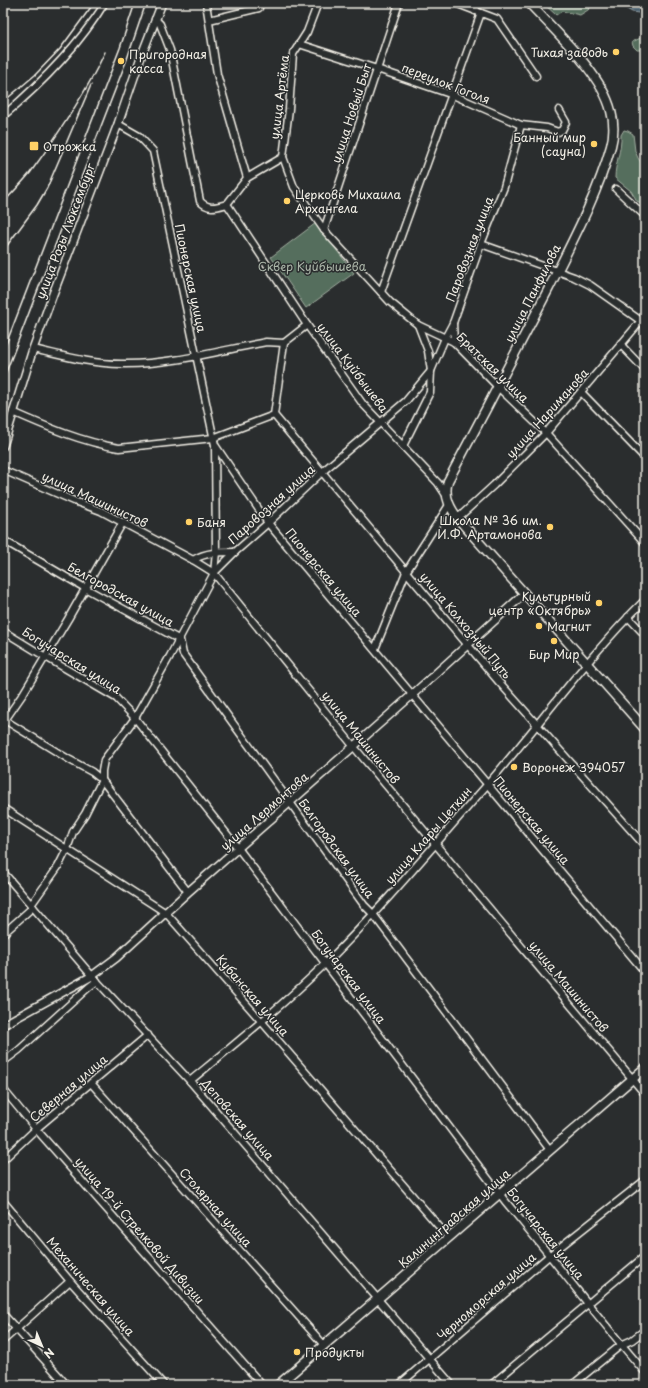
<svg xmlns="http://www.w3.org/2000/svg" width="648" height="1388" font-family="'Playpen Sans',sans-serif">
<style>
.green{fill:#546e5d;stroke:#a4b0a2}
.water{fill:#4e6371;stroke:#909ca1}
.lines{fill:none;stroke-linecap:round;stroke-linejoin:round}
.minor-casing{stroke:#f4f1e8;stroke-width:9}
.tertiary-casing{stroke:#f4f1e8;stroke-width:10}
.secondary-casing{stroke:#f4f1e8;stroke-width:11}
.minor{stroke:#2a2d2e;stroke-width:6}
.tertiary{stroke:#2a2d2e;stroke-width:7}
.secondary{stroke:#2a2d2e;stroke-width:8}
.rail{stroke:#f4f1e8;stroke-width:1.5}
.poi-dot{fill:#ffd166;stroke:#2a2d2e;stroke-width:1.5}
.labels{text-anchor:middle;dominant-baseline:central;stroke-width:3;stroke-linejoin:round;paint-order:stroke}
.poi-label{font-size:12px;fill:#f4f1e8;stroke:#2a2d2e;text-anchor:start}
.street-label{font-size:12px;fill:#f4f1e8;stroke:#2a2d2e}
.park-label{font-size:12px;fill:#acb6a9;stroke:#2a2d2e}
</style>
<rect width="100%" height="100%" fill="#2a2d2e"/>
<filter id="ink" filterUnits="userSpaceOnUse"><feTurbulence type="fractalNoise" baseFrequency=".025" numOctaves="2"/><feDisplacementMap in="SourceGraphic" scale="8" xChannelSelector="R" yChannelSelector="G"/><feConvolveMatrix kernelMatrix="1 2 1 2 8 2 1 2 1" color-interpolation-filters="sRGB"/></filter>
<g filter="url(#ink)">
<g class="green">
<path d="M543 3H592V6L588 10 580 15 562 11 556 15Z"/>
<path d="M645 36V50H637L633 46 632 42Z"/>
<path d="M624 130 628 131 633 134 635 151 638 158 645 168V205L637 201 631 191 615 178C615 163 622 150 621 135Z"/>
<path d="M316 223 354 273 306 308 271 257Z"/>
</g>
<path class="water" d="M616 3H645V14L632 12Z"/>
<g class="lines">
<defs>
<g id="minor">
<path d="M206 3 217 74 247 178 227 204 307 325 362 403 438 483 446 495"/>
<path d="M455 3 497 19 536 76"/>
<path d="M475 11 477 3"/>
<path d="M155 19 160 24 170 50 200 201C208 210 216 207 227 204"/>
<path d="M209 20 259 8"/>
<path d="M299 44 377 69 453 95 521 125 547 128 558 132 562 130 566 122 559 110"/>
<path d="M118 124 139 136 153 151 215 445 268 523 645 972"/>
<path d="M283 157 294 187 324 230 390 302 418 325 454 342 498 387 546 433 645 543"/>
<path d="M247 178 283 157 289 109 293 54 307 32 318 3"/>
<path d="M616 189 645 216"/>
<path d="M324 230 399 3"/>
<path d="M481 244 574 277 590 285 641 321"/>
<path d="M381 292 481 13"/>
<path d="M453 323 454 342"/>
<path d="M620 344 645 370"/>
<path d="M33 349C61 355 91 364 121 364 170 365 218 351 266 342L284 343"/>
<path d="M581 392 645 458"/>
<path d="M13 412C47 427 82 442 119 448L213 438 274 415 284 343 307 325"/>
<path d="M274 415 499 682 645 846"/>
<path d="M403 446 430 392 431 371 428 351 418 325"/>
<path d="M3 470 74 501 101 511 193 560 214 573 354 747 645 1094"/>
<path d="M458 518 494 485 546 433 645 316"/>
<path d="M3 540 85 588 180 640 183 654 364 905 373 914 550 1150"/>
<path d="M193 560C206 552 220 552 235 552"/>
<path d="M214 573 216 552 215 445"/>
<path d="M628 617 645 635"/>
<path d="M3 631 44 656 116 698 135 718 238 848 505 1201C552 1257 596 1316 645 1372"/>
<path d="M375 649 406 572 449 505"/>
<path d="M3 719 70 760 92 772 102 780 188 892"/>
<path d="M3 723 23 694 68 619 123 522"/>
<path d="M3 808 166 913 262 1022 449 1238"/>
<path d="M3 872 92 976 190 1081 452 1385"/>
<path d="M31 905 58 867 67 849 73 832 85 814 102 780V771L104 760 135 718 170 656 214 573 235 552 268 523 322 472 406 401 431 371 445 338 453 323 481 244 504 187 521 125"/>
<path d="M3 934 33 907"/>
<path d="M3 1062 19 1050 89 987 97 981"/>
<path d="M190 1081C236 1043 283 1005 326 963 383 907 434 845 487 785 540 724 587 657 645 600"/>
<path d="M91 1083 324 1345"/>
<path d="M3 1089 36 1129 262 1385"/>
<path d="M3 1160 36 1129 148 1035"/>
<path d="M3 1201 70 1281 164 1385"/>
<path d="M3 1314 67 1385"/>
<path d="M3 1341 70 1281"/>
<path d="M399 1385 550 1255 645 1180"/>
<path d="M491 1385 645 1256"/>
<path d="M572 1385 621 1345 632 1340 645 1330"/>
</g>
<g id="tertiary">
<path d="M3 446 33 349 53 294 118 124 141 57 162 3"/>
<path d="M3 1025 92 976 116 958 188 892 412 695 524 594"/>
</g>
<g id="secondary">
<path d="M529 3C555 31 602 74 611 111 614 122 614 135 611 146 597 196 572 242 549 288 516 352 482 417 448 481 443 497 451 510 461 522L645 729"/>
<path d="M278 1385 645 1068"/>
</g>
</defs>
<use href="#minor" class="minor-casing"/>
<use href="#tertiary" class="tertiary-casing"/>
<use href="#secondary" class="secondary-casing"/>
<use href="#minor" class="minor"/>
<use href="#tertiary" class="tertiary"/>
<use href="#secondary" class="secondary"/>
<g class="rail">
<path d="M3 102 35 75 60 49 94 3"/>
<path d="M3 111C40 79 74 44 101 3"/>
<path d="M3 121C44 87 82 48 109 3"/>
<path d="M3 203C12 193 22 183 30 173 57 136 86 93 105 52"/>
<path d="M3 251 37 205 47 188 91 85"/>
<path d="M3 352 120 48 135 3"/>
<path d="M3 380 127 59 146 3"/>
</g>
</g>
</g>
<g class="poi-dot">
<circle cx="616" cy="52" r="4"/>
<circle cx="121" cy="61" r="4"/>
<circle cx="594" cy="144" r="4"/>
<rect x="29" y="141" width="10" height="10" rx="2"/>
<circle cx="287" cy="201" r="4"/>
<circle cx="189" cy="522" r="4"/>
<circle cx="550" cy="527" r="4"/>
<circle cx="599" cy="603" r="4"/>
<circle cx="539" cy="626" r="4"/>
<circle cx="554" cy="641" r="4"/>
<circle cx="514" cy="767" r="4"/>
<circle cx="297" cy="1352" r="4"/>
</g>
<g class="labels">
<g class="poi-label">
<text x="608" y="52" text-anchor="end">Тихая заводь</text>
<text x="129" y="54">Пригородная<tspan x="129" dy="14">касса</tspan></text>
<text x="586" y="137" text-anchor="end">Банный мир<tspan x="586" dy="14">(сауна)</tspan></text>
<text x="43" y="146">Отрожка</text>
<text x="295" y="194">Церковь Михаила<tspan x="295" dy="14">Архангела</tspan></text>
<text x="542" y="520" text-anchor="end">Школа № 36 им.<tspan x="542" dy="14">И.Ф. Артамонова</tspan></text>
<text x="197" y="522">Баня</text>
<text x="591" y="596" text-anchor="end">Культурный<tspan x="591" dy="14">центр «Октябрь»</tspan></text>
<text x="547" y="626">Магнит</text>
<text x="554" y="654" text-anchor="middle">Бир Мир</text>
<text x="522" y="767">Воронеж 394057</text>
<text x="305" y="1352">Продукты</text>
</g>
<g class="street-label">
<text transform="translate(446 83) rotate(21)">переулок Гоголя</text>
<text transform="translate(279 97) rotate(-83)">улица Артёма</text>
<text transform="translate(351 113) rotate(-72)">улица Новый Быт</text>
<text transform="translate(65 231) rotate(-69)">улица Розы Люксембург</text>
<text transform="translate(469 249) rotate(-69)">Паровозная улица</text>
<text transform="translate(191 278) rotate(78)">Пионерская улица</text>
<text transform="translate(532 293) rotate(-63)">улица Панфилова</text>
<text transform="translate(353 367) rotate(53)">улица Куйбышева</text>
<text transform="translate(493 367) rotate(44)">Братская улица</text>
<text transform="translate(547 413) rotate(-48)">улица Нариманова</text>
<text transform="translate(95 499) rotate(25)">улица Машинистов</text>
<text transform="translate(271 504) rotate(-42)">Паровозная улица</text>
<text transform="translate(324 572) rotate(50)">Пионерская улица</text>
<text transform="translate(121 594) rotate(29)">Белгородская улица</text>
<text transform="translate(466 625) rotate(50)">улица Колхозный Путь</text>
<text transform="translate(72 660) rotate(32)">Богучарская улица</text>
<text transform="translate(361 737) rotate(51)">улица Машинистов</text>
<text transform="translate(264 811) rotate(-41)">улица Лермонтова</text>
<text transform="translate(532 820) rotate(50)">Пионерская улица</text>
<text transform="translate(428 835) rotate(-49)">улица Клары Цеткин</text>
<text transform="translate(337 848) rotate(54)">Белгородская улица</text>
<text transform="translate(349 976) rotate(53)">Богучарская улица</text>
<text transform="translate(569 986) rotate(50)">улица Машинистов</text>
<text transform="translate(253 995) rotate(49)">Кубанская улица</text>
<text transform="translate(68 1088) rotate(-40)">Северная улица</text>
<text transform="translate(238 1119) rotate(49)">Деповская улица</text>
<text transform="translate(216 1207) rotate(48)">Столярная улица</text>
<text transform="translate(454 1218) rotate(-41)">Калининградская улица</text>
<text transform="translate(140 1230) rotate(49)">улица 19-й Стрелковой Дивизии</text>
<text transform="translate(546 1233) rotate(51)">Богучарская улица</text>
<text transform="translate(91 1286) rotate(49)">Механическая улица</text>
<text transform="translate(486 1296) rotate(-41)">Черноморская улица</text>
</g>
<g class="park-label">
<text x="312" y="266">Сквер Куйбышева</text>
</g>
</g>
<rect width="648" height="1388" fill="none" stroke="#2a2d2e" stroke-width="16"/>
<rect x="8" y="8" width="632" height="1372" fill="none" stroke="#f4f1e8" stroke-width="1.5" filter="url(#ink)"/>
<g transform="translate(42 1346) rotate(136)" stroke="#2a2d2e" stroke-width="3" paint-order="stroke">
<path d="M0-3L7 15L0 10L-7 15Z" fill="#f4f1e8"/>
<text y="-6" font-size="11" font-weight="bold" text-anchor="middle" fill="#f4f1e8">N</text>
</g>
</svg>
